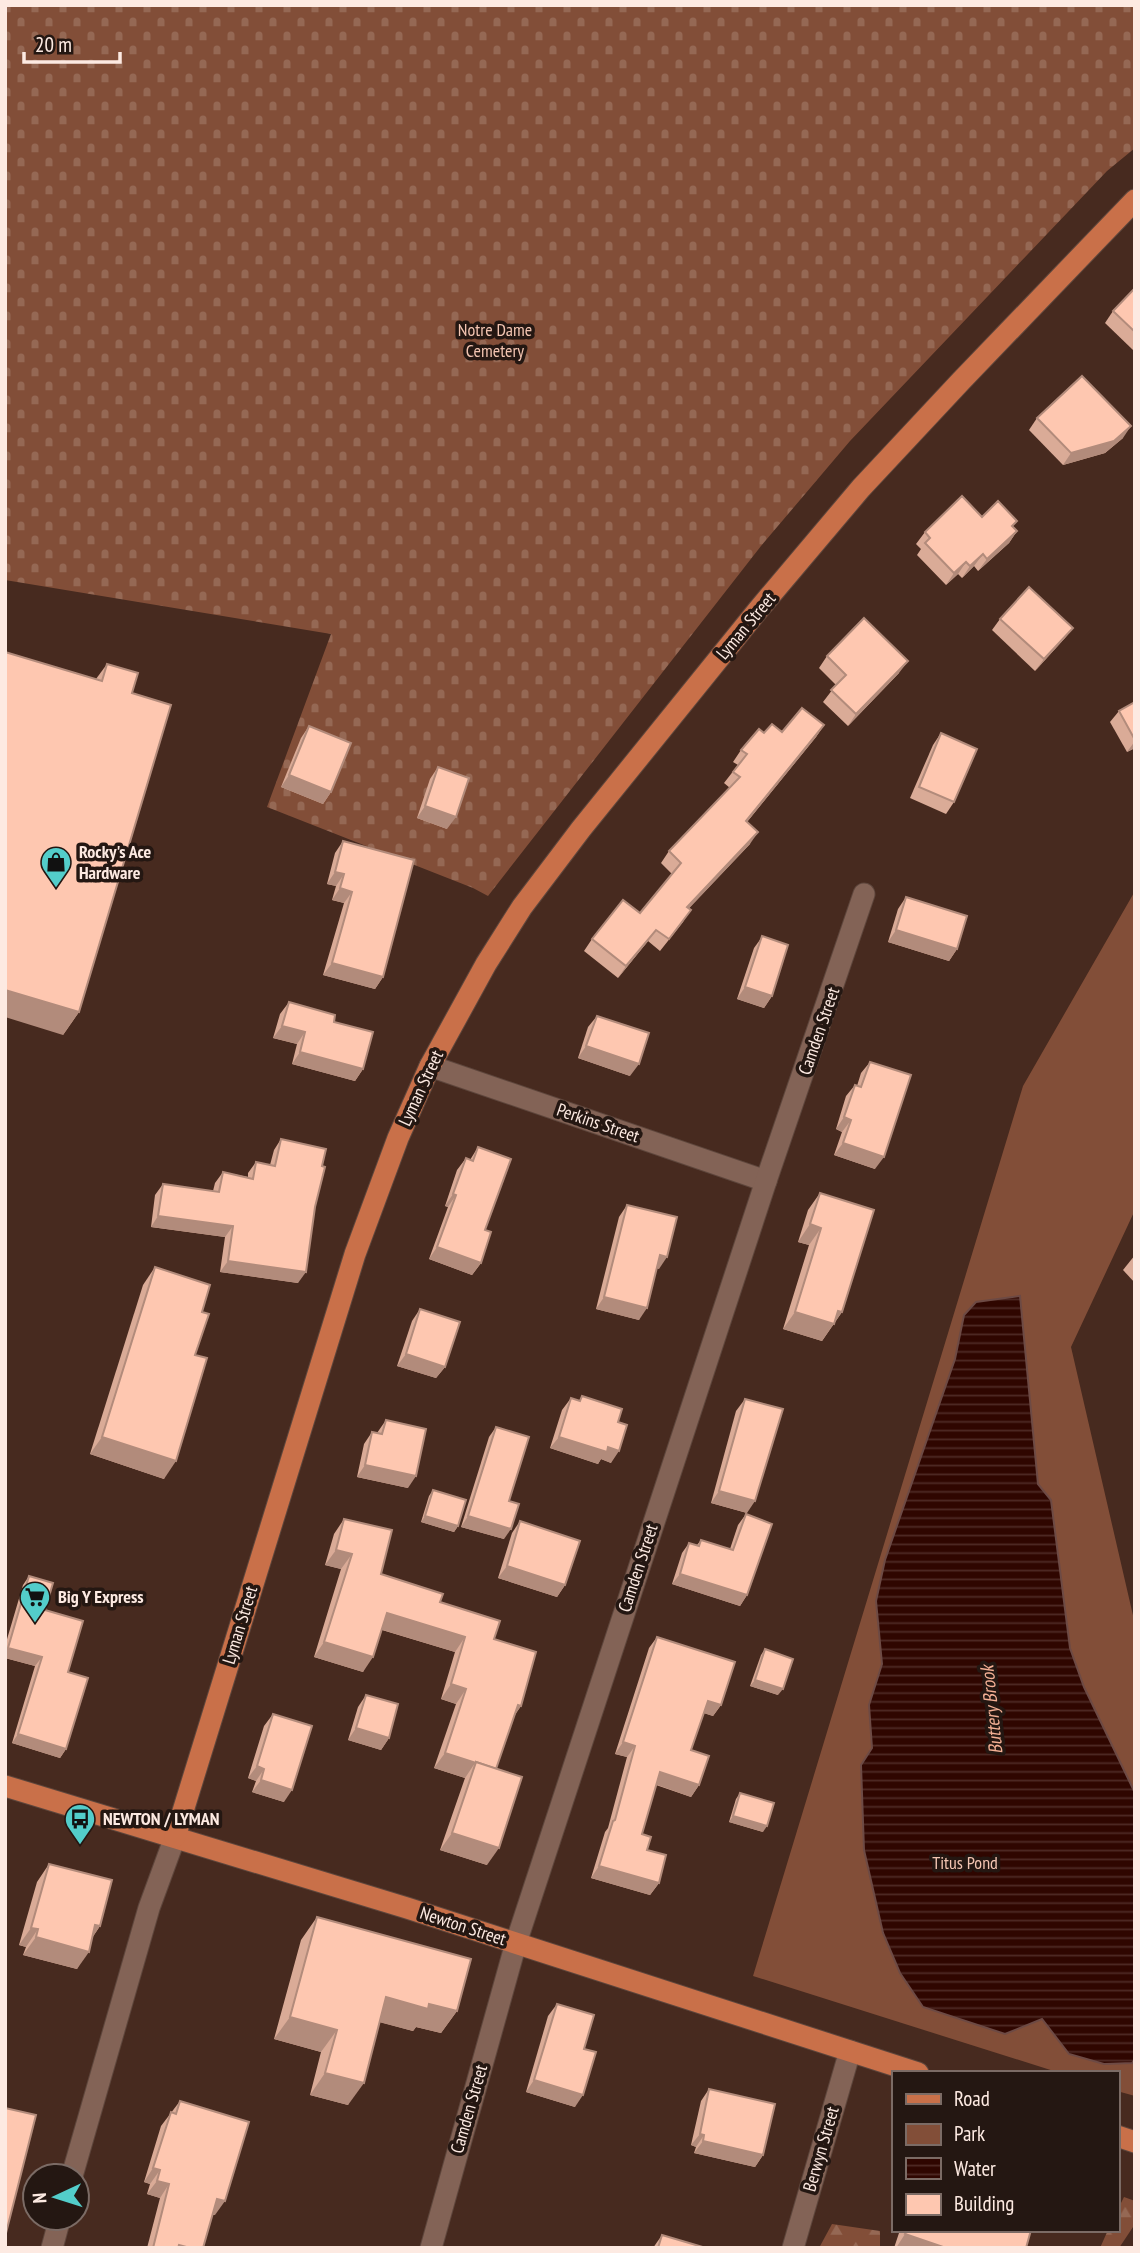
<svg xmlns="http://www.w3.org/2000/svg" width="1140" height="2253" font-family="'PT Sans Narrow',sans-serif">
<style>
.forest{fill:url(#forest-firs)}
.cemetery{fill:url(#cemetery-stones)}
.park{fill:#824e38}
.water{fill:url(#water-rules);stroke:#6d4a44;stroke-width:2}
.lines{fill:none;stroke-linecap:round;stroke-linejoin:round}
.minor-casing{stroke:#5e463c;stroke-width:23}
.major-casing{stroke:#5e463c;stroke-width:23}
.minor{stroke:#836356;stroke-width:21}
.major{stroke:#c97049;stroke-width:21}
.wall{fill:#daab97}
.shaded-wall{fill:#b28b7b}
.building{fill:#fec7b0;stroke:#b28b7b;stroke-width:2}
.labels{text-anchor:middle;stroke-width:7;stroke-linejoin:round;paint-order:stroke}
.park-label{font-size:18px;fill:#f3c5b2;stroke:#241712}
.street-label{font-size:18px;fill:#fdeae2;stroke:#241712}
.poi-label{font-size:18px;font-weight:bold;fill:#fdeae2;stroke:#241712;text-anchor:start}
.water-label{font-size:19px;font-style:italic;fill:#f4b095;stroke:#241712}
</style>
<defs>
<pattern id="forest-firs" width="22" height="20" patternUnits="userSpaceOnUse" patternTransform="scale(1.75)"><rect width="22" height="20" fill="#824e38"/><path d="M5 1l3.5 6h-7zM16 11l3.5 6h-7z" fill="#956854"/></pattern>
<pattern id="cemetery-stones" width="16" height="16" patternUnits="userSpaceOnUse" patternTransform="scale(1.75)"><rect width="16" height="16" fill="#824e38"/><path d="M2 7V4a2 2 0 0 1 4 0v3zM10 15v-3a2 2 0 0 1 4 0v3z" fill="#956854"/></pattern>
<pattern id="water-rules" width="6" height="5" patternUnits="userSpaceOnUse" patternTransform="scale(1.75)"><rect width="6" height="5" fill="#2f0600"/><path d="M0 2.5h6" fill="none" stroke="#4e2a25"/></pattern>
</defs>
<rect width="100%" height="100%" fill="#472a1f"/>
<g class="forest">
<polygon points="1124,2197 1135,2201 1135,2224 1119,2248 1100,2248 1108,2230 1117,2230 1117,2211"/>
<polygon points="832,2224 880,2231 880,2248 819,2248"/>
</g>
<polygon class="cemetery" points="5,5 1135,5 1135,148 1107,171 850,441 761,546 488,896 473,888 267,807 331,634 5,580"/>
<polygon class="park" points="1135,891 1135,1210 1071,1347 1135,1624 1135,2096 1117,2091 1117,2073 1060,2073 753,1976 1023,1086"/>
<polygon class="water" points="1020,1296 1038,1484 1051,1500 1070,1648 1084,1687 1135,1793 1135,2059 1132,2063 1104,2064 1069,2054 1042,2019 1005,2034 923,2007 900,1973 883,1933 864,1850 861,1765 872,1748 869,1705 882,1664 876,1601 885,1560 955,1359 964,1315 976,1302"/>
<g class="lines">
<g class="minor-casing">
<g id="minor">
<polyline points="430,1066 766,1181"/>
<polyline points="72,2176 149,1908 175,1837"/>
<polyline points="52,2248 60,2218"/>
<polyline points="431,2248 516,1943 766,1181 864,894"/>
<polyline points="793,2248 850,2051"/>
</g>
</g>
<g class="major-casing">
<g id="major">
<polyline points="5,1786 407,1908 918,2073"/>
<polyline points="175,1837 355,1254 398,1138 430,1066 486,964 522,907 581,829 758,610 861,488 961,381 1135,200"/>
<polyline points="1117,2136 1135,2142"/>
</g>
</g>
<use href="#minor" class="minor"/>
<use href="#major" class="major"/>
</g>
<g class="wall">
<polygon points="1135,288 1135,348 1133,350 1105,323 1113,311"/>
<polygon points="1037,418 1123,438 1105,453 1063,465 1029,430"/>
<polygon points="982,517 1013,527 1017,531 1009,543 978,571 974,566 962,578 958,574 946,585 917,555 921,549 916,544 925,532"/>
<polygon points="1000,619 1073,628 1064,639 1035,671 992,630"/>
<polygon points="827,656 899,673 848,726 823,702 836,685 819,668"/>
<polygon points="107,664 132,693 79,1012 63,1035 96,679"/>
<polygon points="1135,702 1135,748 1127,752 1110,722 1119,711"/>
<polygon points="824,725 816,737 747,822 750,844 689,908 683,922 660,951 648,941 618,978 584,951 592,939 640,913 672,874 661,863 669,851 730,788 724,783 738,765 733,762 741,750 764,733"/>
<polygon points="309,726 331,792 323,804 281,787 301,738"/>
<polygon points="941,733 954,802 946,814 910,798 933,745"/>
<polygon points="438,767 447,829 417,818 430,779"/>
<polygon points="343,841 383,977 375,989 323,975 344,903 332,900 336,886 327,884 335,853"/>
<polygon points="906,897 957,949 949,961 888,942 898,909"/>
<polygon points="762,937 772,996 764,1008 737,999 754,948"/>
<polygon points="289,1002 334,1022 363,1069 355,1081 292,1064 297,1044 273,1038 280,1014"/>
<polygon points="597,1016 630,1076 578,1058 588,1027"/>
<polygon points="870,1062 875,1169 834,1155 842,1132 836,1129 846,1096 855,1085 857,1086 861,1073"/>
<polygon points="281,1139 322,1166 298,1283 220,1272 225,1237 151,1227 155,1195 163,1184 213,1191 215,1183 223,1172 248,1177 248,1173 256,1162 270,1165 274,1150"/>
<polygon points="478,1147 485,1230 481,1263 472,1275 429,1259 448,1207 445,1206 457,1170 466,1158 470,1160"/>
<polygon points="820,1193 842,1312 822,1341 783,1329 809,1245 798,1242 808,1210"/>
<polygon points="627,1205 659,1269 657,1268 639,1320 596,1309 619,1217"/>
<polygon points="1135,1255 1135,1283 1123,1270"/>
<polygon points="155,1267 202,1312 195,1355 164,1479 90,1454 143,1285"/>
<polygon points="420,1309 445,1367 436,1378 397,1366 412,1321"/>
<polygon points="582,1396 618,1422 611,1463 601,1459 598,1464 550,1448 562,1410 571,1398 579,1401"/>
<polygon points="745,1399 747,1513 711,1503 736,1411"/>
<polygon points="386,1420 408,1488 357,1477 364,1444 372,1432 377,1433"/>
<polygon points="496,1427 509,1501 504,1539 461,1527 489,1437"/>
<polygon points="433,1490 458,1526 454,1532 421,1522 429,1496"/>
<polygon points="746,1514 747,1595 740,1606 672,1584 682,1553 689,1543 697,1545 701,1540 730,1549 738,1525"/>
<polygon points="344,1519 381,1574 440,1602 494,1639 521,1706 513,1717 496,1769 487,1865 440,1850 465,1778 434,1768 456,1704 441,1699 455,1652 382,1630 363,1672 314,1657 341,1569 325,1565 334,1534"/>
<polygon points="520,1521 565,1585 557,1597 498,1578 512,1533"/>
<polygon points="29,1576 45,1610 68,1672 66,1749 60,1758 12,1743 35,1666 5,1658 5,1646 23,1585"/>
<polygon points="657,1637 721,1705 713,1716 704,1713 691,1750 699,1785 691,1797 656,1785 642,1834 659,1883 650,1895 591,1878 605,1832 608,1828 627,1757 615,1754 649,1648"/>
<polygon points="765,1649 778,1695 750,1686 761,1655"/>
<polygon points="366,1695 389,1738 381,1750 348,1740 358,1707"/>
<polygon points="273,1714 284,1802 252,1792 256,1781 248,1778 264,1726"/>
<polygon points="740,1793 763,1832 729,1822 736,1799"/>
<polygon points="49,1864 100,1926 92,1938 77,1969 23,1955 26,1947 19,1945 37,1882"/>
<polygon points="317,1917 457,2011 441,2033 416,2027 413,2031 380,2022 348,2105 310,2095 321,2052 274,2039 301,1940"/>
<polygon points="557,2004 584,2049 575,2107 526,2092 548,2016"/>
<polygon points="709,2089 763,2155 755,2167 694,2153 696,2147 691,2145 701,2101"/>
<polygon points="180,2101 215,2215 212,2215 203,2248 147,2248 160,2198 147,2194 150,2184 144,2182 161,2126"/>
<polygon points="900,2230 1031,2230 1026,2248 894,2248"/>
<polygon points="662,2235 706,2248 653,2248"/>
</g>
<g class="shaded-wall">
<polygon points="1131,426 1123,438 1105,453 1063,465 1071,453"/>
<polygon points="1017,531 1009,543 978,571 987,559"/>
<polygon points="983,554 974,566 962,578 970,566"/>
<polygon points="966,562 958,574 946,585 954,573"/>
<polygon points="1073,628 1064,639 1035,671 1044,659"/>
<polygon points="908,661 899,673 848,726 856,714"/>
<polygon points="824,725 816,737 738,833 746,821"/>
<polygon points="1135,741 1135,748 1127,752"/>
<polygon points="289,775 331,792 323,804 281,787"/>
<polygon points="425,806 456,817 447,829 417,818"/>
<polygon points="758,832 750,844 679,919 687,907"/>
<polygon points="335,872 344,874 336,886 327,884"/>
<polygon points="340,888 352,892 344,903 332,900"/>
<polygon points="656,930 648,941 618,978 626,966"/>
<polygon points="896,930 957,949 949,961 888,942"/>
<polygon points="332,963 383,977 375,989 323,975"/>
<polygon points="745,987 772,996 764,1008 737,999"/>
<polygon points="5,990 79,1012 63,1035 5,1017"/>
<polygon points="282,1026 305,1032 297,1044 273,1038"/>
<polygon points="586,1046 639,1064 630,1076 578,1058"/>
<polygon points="300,1052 363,1069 355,1081 292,1064"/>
<polygon points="844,1117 851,1120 842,1132 836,1129"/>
<polygon points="843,1143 884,1157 875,1169 834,1155"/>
<polygon points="453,1194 456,1195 448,1207 445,1206"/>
<polygon points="158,1216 233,1226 225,1237 151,1227"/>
<polygon points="810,1224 821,1228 809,1245 798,1242"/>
<polygon points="437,1247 481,1263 472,1275 429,1259"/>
<polygon points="660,1255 667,1257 659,1269 652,1267"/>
<polygon points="228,1261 306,1272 298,1283 220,1272"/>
<polygon points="604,1297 647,1308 639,1320 596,1309"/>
<polygon points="838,1311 842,1312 822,1341 783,1329 795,1312"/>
<polygon points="406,1354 445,1367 436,1378 397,1366"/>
<polygon points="102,1437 176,1461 164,1479 90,1454"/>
<polygon points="559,1437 608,1447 619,1451 611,1463 601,1459 598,1464 550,1448"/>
<polygon points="365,1465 416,1476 408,1488 357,1477"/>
<polygon points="719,1491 755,1501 747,1513 711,1503"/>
<polygon points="425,1516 458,1526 454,1532 421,1522"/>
<polygon points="468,1516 511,1529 504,1539 461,1527"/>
<polygon points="336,1550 352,1554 341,1569 325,1565"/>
<polygon points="507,1566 565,1585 557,1597 498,1578"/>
<polygon points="680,1574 747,1595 740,1606 672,1584"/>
<polygon points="387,1613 465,1637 455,1652 376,1628"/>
<polygon points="324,1642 373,1657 363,1672 314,1657"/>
<polygon points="8,1648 42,1657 35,1666 5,1658 5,1652"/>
<polygon points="755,1680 783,1689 778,1695 750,1686"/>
<polygon points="451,1684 466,1689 456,1704 441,1699"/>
<polygon points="708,1701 721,1705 713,1716 700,1712"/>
<polygon points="518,1705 521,1706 511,1721"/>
<polygon points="356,1728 389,1738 381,1750 348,1740"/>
<polygon points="18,1734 66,1749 60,1758 12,1743"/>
<polygon points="623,1742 635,1746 627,1757 615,1754"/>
<polygon points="445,1753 475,1763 465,1778 434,1768"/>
<polygon points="257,1766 264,1769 256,1781 248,1778"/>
<polygon points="660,1772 699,1785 691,1797 652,1783"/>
<polygon points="261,1780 292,1790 284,1802 252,1792"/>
<polygon points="733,1816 767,1826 763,1832 729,1822"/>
<polygon points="452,1833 499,1848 487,1865 440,1850"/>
<polygon points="599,1866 659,1883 650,1895 591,1878"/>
<polygon points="95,1925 100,1926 88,1944"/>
<polygon points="31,1928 38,1929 26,1947 19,1945"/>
<polygon points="36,1937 89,1952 77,1969 23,1955"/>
<polygon points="386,1997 429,2004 457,2011 441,2033 416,2027 413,2031 371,2020"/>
<polygon points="290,2017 337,2030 321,2052 274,2039"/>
<polygon points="325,2073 364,2083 348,2105 310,2095"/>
<polygon points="534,2080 583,2095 575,2107 526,2092"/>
<polygon points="700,2134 704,2135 696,2147 691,2145"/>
<polygon points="703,2141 763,2155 755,2167 694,2153"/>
<polygon points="153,2168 160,2170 150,2184 144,2182"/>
<polygon points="157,2181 169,2184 160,2198 147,2194"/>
<polygon points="217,2199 225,2201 215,2215 207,2213"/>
<polygon points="905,2234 946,2248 896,2248"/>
</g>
<g class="building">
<polygon points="1135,288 1135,332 1113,311"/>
<polygon points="1082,376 1131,426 1114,441 1071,453 1037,418"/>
<polygon points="962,496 982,517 998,501 1017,521 1012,526 1017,531 987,559 983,554 970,566 966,562 954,573 925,543 930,538 925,532"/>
<polygon points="1029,587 1073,628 1044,659 1000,619"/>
<polygon points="864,618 908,661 856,714 831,690 846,675 827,656"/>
<polygon points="5,652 102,681 107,664 138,673 132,693 171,705 79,1012 5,990"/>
<polygon points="1135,702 1135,740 1119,711"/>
<polygon points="802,708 824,725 746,821 758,832 687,907 691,910 669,939 656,930 626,966 592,939 623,900 640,913 681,863 669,851 740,777 733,772 747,754 741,750 759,729 764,733 772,724 782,732"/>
<polygon points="309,726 351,743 331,792 289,775"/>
<polygon points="941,733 977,749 954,802 919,787"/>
<polygon points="438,767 469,778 456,817 425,806"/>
<polygon points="343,841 414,860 383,977 332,963 352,892 340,888 344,874 335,872"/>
<polygon points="906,897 967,916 957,949 896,930"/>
<polygon points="762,936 788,945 772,996 745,987"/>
<polygon points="289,1002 335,1015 334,1022 373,1032 363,1069 300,1052 305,1032 282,1026"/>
<polygon points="597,1016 649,1033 639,1064 586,1046"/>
<polygon points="870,1062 911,1075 884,1157 843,1143 851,1120 844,1117 855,1085 861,1087"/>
<polygon points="281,1139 326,1149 322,1166 325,1167 315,1207 306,1272 228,1261 233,1226 158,1216 163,1184 219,1192 223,1172 253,1179 256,1162 275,1166"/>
<polygon points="478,1147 511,1159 485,1230 491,1232 481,1263 437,1247 456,1195 453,1194 466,1158 473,1161"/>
<polygon points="820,1193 874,1210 842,1312 838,1311 834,1324 795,1312 821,1228 810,1224"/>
<polygon points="627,1205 677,1217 667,1257 660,1255 647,1308 604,1297"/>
<polygon points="155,1267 210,1285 202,1312 209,1314 195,1355 207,1358 176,1461 102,1437"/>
<polygon points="420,1309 460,1322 445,1367 406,1354"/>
<polygon points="582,1396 622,1409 618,1422 627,1425 619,1451 608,1447 607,1452 559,1437 571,1398 580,1401"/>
<polygon points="745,1399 783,1409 755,1501 719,1491"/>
<polygon points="386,1420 426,1429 416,1476 365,1465 372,1432 382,1434"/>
<polygon points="496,1427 529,1437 509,1501 519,1504 511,1529 468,1516"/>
<polygon points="433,1490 466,1500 458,1526 425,1516"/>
<polygon points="746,1514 772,1524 747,1595 680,1574 689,1543 699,1546 701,1540 733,1550"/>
<polygon points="344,1519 392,1530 381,1574 443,1594 440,1602 500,1621 494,1639 536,1652 521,1706 518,1705 496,1769 476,1762 476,1763 445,1753 466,1689 451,1684 465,1637 387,1613 373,1657 324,1642 352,1554 336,1550"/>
<polygon points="520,1521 580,1541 565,1585 507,1566"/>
<polygon points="29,1576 53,1583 45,1610 83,1621 68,1672 88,1678 66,1749 18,1734 42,1657 8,1648"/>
<polygon points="657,1637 735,1662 721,1705 708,1701 691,1750 709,1756 699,1785 660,1772 642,1834 651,1837 647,1850 666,1855 659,1883 599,1866 613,1821 615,1820 635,1746 623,1742"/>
<polygon points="765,1649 793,1659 783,1689 755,1680"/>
<polygon points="366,1695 398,1704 389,1738 356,1728"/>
<polygon points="273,1714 312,1726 292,1790 261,1780 264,1769 257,1766"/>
<polygon points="476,1762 522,1777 499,1848 452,1833"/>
<polygon points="740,1793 774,1803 767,1826 733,1816"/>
<polygon points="49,1864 112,1880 100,1926 95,1925 89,1952 36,1937 38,1929 31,1928"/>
<polygon points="317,1917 471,1959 457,2011 429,2004 428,2009 386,1997 364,2083 325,2073 337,2030 290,2017"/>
<polygon points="557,2004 594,2015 584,2049 596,2052 583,2095 534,2080"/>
<polygon points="709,2089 775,2104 763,2155 703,2141 704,2135 700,2134"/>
<polygon points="180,2101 249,2122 225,2201 217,2199 203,2248 190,2248 179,2245 178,2248 153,2248 169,2184 157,2181 160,2170 153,2168 171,2112 176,2114"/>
<polygon points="5,2108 36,2115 5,2237"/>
<polygon points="907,2230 1031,2230 1026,2248 946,2248 905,2234"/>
<polygon points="662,2235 706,2248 658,2248"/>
</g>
<defs>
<g id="shop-pin" transform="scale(1.575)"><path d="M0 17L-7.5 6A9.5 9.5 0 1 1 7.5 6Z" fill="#53cdca" stroke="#241712"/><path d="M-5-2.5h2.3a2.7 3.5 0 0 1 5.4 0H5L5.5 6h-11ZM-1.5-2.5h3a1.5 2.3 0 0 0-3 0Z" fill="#111"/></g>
<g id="supermarket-pin" transform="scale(1.575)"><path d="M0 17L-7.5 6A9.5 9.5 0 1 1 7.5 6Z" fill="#53cdca" stroke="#241712"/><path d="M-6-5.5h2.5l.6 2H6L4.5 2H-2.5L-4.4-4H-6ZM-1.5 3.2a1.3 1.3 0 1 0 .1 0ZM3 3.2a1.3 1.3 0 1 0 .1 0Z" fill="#111"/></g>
<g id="bus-pin" transform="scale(1.575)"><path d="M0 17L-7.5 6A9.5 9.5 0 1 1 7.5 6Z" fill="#53cdca" stroke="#241712"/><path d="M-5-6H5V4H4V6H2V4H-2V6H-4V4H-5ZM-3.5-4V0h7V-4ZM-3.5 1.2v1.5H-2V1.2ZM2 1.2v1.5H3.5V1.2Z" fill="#111"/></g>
</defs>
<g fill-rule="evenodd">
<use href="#shop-pin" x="56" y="862"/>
<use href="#supermarket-pin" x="35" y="1597"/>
<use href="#bus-pin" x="80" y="1819"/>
</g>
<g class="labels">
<g class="park-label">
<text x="495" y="336">Notre Dame<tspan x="495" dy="21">Cemetery</tspan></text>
<text x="965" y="1869">Titus Pond</text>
</g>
<g class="street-label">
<text transform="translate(746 626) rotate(-50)" y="6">Lyman Street</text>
<text transform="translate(819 1031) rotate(-71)" y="6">Camden Street</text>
<text transform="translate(421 1088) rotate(-65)" y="6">Lyman Street</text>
<text transform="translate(598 1123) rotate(19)" y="6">Perkins Street</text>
<text transform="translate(638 1568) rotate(-72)" y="6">Camden Street</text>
<text transform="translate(240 1625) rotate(-73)" y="6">Lyman Street</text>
<text transform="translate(463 1926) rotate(18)" y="6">Newton Street</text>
<text transform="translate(469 2109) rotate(-74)" y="6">Camden Street</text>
<text transform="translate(821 2149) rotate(-74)" y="6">Berwyn Street</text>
</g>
<g class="poi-label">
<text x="79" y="858">Rocky's Ace<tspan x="79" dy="21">Hardware</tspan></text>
<text x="58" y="1603">Big Y Express</text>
<text x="103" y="1825">NEWTON / LYMAN</text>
</g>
<g class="water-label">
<text transform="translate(991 1710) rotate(-96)" y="7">Buttery Brook</text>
</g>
</g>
<rect width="1140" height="2253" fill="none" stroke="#fdeae2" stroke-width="14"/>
<rect x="892" y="2071" width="228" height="161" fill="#241712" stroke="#7b6b65" stroke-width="2"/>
<rect x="906" y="2094" width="35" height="10" fill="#c97049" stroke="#7b6b65" stroke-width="2"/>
<text x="954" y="2106" font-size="21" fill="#fdeae2">Road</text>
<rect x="906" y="2124" width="35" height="21" fill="#824e38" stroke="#7b6b65" stroke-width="2"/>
<text x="954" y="2141" font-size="21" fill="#fdeae2">Park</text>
<rect x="906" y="2158" width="35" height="21" fill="url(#water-rules)" stroke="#7b6b65" stroke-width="2"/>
<text x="954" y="2176" font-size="21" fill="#fdeae2">Water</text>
<rect x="906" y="2194" width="35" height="21" fill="#fec7b0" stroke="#7b6b65" stroke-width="2"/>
<text x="954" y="2211" font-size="21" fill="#fdeae2">Building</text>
<g transform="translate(56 2197) rotate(266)"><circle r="33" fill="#241712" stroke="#7b6b65" stroke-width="2"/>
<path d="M0-5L12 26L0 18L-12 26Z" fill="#53cdca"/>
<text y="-10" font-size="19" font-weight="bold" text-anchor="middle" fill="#fdeae2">N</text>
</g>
<path d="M24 52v10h96v-10" fill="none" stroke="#fdeae2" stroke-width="3.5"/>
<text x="35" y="52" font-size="21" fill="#fdeae2" stroke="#241712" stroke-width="5" paint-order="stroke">20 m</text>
</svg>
